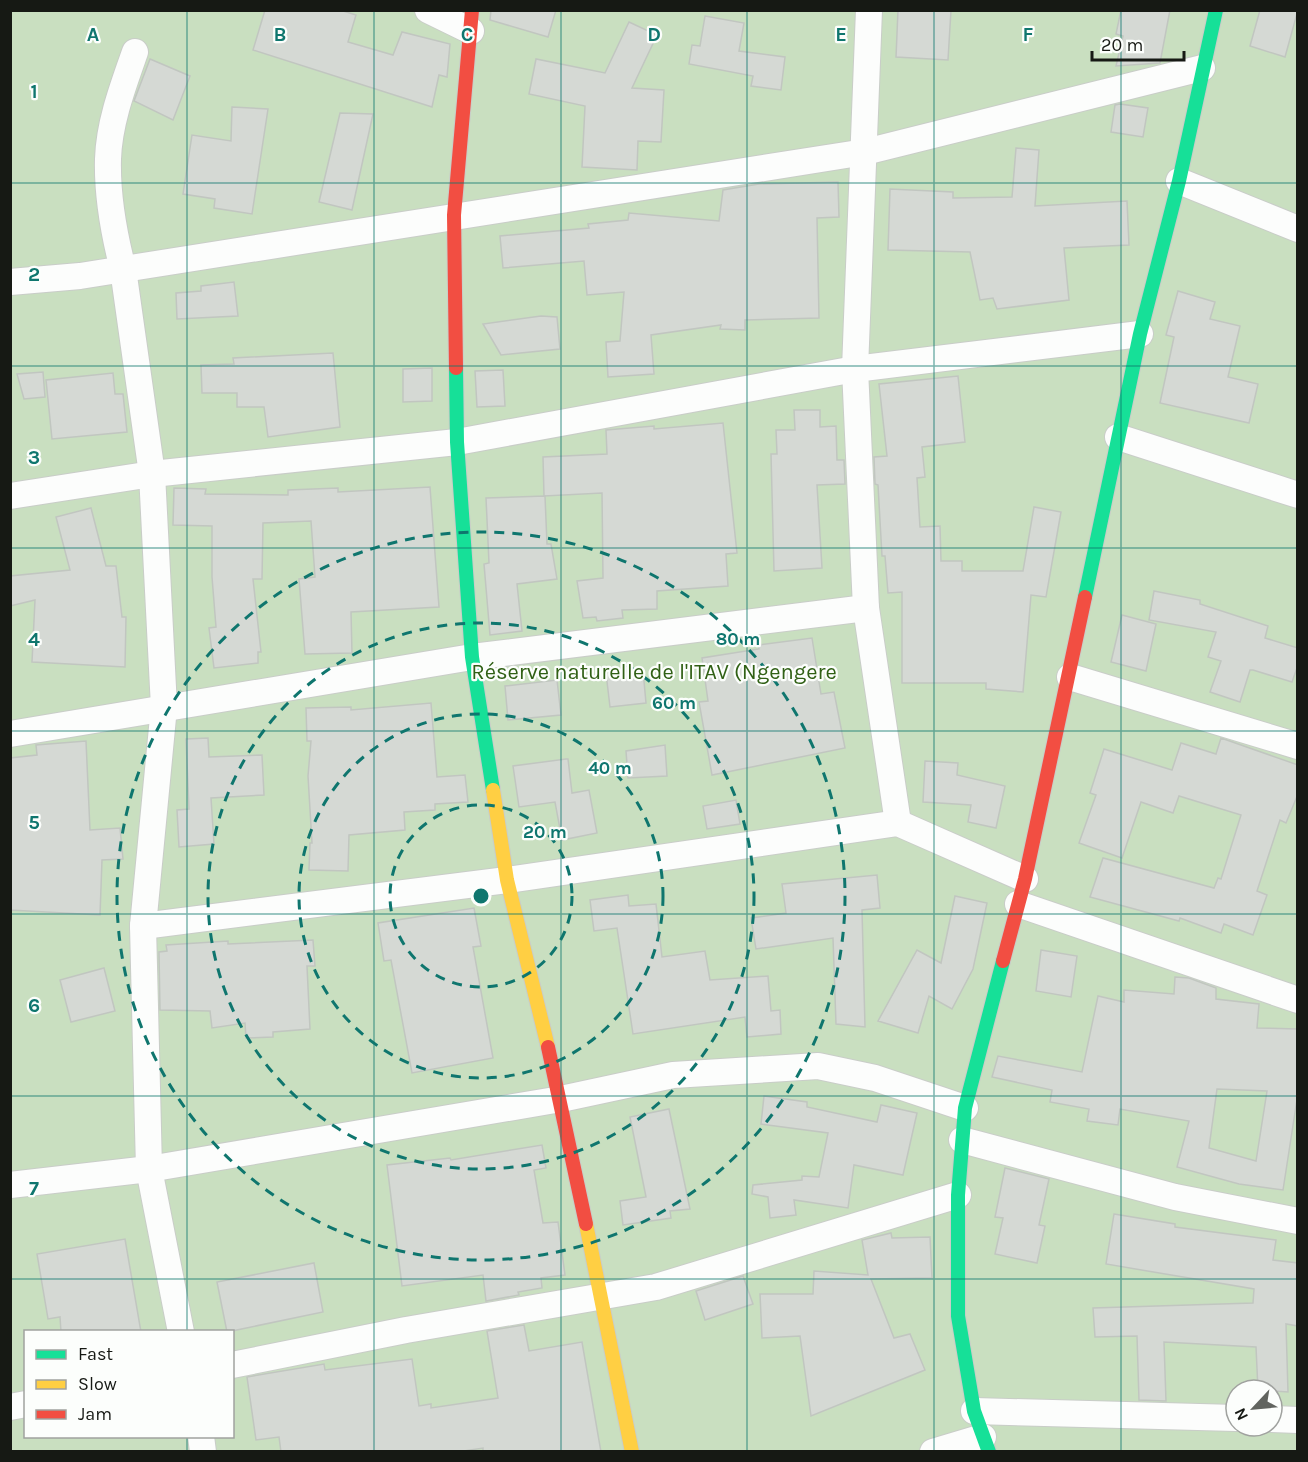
<svg xmlns="http://www.w3.org/2000/svg" width="1308" height="1462" font-family="Karla,sans-serif">
<style>
.green{fill:#c9dfc0;fill-rule:evenodd}
.building{fill:#d5d9d4;stroke:#c1c6c0;stroke-width:1.5;fill-rule:evenodd}
.lines{fill:none;stroke-linecap:round;stroke-linejoin:round}
.street-casing{stroke:#c9cdc8;stroke-width:28}
.fast-casing{stroke:#c9cdc8;stroke-width:16}
.slow-casing{stroke:#c9cdc8;stroke-width:16}
.jam-casing{stroke:#c9cdc8;stroke-width:16}
.street{stroke:#fcfdfc;stroke-width:26}
.fast{stroke:#16e098;stroke-width:14}
.slow{stroke:#ffcf43;stroke-width:14}
.jam{stroke:#f24e42;stroke-width:14}
.grid{fill:none;stroke:#0f766e;stroke-width:1.5;stroke-opacity:0.55}
.ring{fill:none;stroke:#0f766e;stroke-width:3;stroke-dasharray:10 8}
.labels{text-anchor:middle;stroke-width:4.5;stroke-linejoin:round;paint-order:stroke}
.park-label{font-size:22px;fill:#306015;stroke:#fcfefc}
.grid-label{font-size:20px;text-anchor:middle;font-weight:bold;fill:#0f766e;stroke:#fcfefc;stroke-width:4.5;stroke-linejoin:round;paint-order:stroke}
.centre{fill:#0f766e;stroke:#fcfefc;stroke-width:3}
.ring-label{font-size:18px;text-anchor:middle;font-weight:bold;fill:#0f766e;stroke:#fcfefc;stroke-width:4.5;stroke-linejoin:round;paint-order:stroke}
</style>
<rect width="100%" height="100%" fill="#ebf0ea"/>
<path class="green" d="M10,11H1297V1451H11ZM26,1332H232V1436H26ZM1236,1390H1272V1426H1236Z"/>
<g class="building">
<polygon points="265,10 340,10 356,15 348,42 393,55 402,32 450,44 447,77 439,75 432,107 253,50"/>
<polygon points="491,10 556,10 548,37 490,20"/>
<polygon points="898,10 951,10 948,60 896,57"/>
<polygon points="1121,10 1170,10 1160,63 1116,66 1123,36 1116,34"/>
<polygon points="1260,10 1298,10 1285,57 1250,46"/>
<polygon points="705,16 744,23 739,51 785,57 781,90 751,86 753,76 689,64 692,45 700,46"/>
<polygon points="629,22 657,35 632,88 664,90 661,142 638,141 637,170 582,167 585,106 529,94 536,59 605,73"/>
<polygon points="150,59 190,76 173,120 134,101"/>
<polygon points="1120,104 1148,108 1143,137 1111,132 1115,105"/>
<polygon points="232,107 268,109 252,214 214,208 215,199 183,194 192,135 231,141"/>
<polygon points="340,113 373,114 352,210 319,202"/>
<polygon points="1016,148 1039,150 1035,206 1127,201 1129,245 1064,248 1069,300 997,309 993,298 980,300 970,252 888,250 890,189 953,192 953,198 1012,197"/>
<polygon points="838,182 839,217 817,218 819,318 745,320 745,330 720,329 721,325 651,335 654,374 608,377 606,342 620,341 624,292 587,295 584,261 503,268 500,236 589,228 588,224 628,220 629,213 719,221 723,190 759,184"/>
<polygon points="234,282 238,316 177,319 176,293 201,291 201,286"/>
<polygon points="1178,291 1215,302 1210,319 1240,326 1228,377 1258,384 1249,423 1160,403 1174,337 1166,335"/>
<polygon points="541,316 557,317 560,349 501,355 483,324"/>
<polygon points="333,353 340,427 268,437 264,407 237,407 237,393 202,393 201,365 234,364 233,358"/>
<polygon points="432,368 432,401 403,402 403,369"/>
<polygon points="503,370 505,406 477,407 475,371"/>
<polygon points="43,372 45,397 24,399 17,374"/>
<polygon points="113,373 115,394 123,394 127,432 52,439 46,380"/>
<polygon points="958,376 965,442 922,447 925,477 917,478 920,527 940,526 941,561 962,561 962,571 1023,571 1034,507 1061,512 1046,597 1031,595 1023,692 986,689 986,683 902,683 902,592 888,593 885,556 882,556 878,485 875,484 874,457 887,456 879,384"/>
<polygon points="794,410 820,410 820,427 836,426 837,460 844,460 845,484 817,485 822,568 774,571 771,454 777,454 776,430 795,430"/>
<polygon points="723,423 737,553 726,554 728,586 657,591 657,609 622,610 623,618 597,621 596,617 583,618 577,581 603,578 602,493 544,496 543,457 607,454 606,430 654,426 654,429"/>
<polygon points="430,487 439,607 351,612 352,653 305,654 299,579 315,577 311,521 263,523 262,579 253,579 261,652 258,652 258,663 214,668 209,628 216,627 212,577 212,526 173,525 174,488 206,489 205,494 288,495 288,490 338,488 338,492"/>
<polygon points="545,496 547,544 551,544 557,579 517,584 522,631 490,635 484,564 489,563 486,498"/>
<polygon points="91,508 106,566 116,566 122,617 126,617 125,667 32,662 35,600 10,606 10,576 70,570 56,517"/>
<polygon points="1154,591 1200,600 1200,604 1268,626 1265,638 1298,648 1298,665 1292,682 1253,670 1250,670 1240,702 1210,692 1221,661 1208,657 1216,632 1149,620"/>
<polygon points="1122,615 1156,624 1146,671 1111,662"/>
<polygon points="812,638 821,694 834,692 845,748 712,775 699,702 708,701 702,658 759,649 758,645"/>
<polygon points="643,670 646,703 610,707 606,673"/>
<polygon points="557,680 561,715 508,720 505,686"/>
<polygon points="431,703 437,777 465,775 468,802 435,804 435,810 404,812 405,830 349,835 348,871 309,870 310,843 312,843 308,776 311,741 307,741 306,708 351,707 351,710"/>
<polygon points="208,738 209,757 262,755 264,795 211,798 214,844 179,847 177,810 189,809 186,739"/>
<polygon points="1221,738 1298,765 1298,794 1286,823 1280,820 1257,891 1267,895 1253,935 1224,924 1221,933 1180,918 1179,921 1090,897 1103,858 1214,888 1218,878 1221,879 1241,815 1179,796 1173,813 1141,802 1122,858 1079,843 1096,795 1090,793 1104,749 1172,770 1181,743 1216,754"/>
<polygon points="86,741 90,830 120,828 123,859 102,860 100,915 10,910 10,758 37,755 36,745"/>
<polygon points="665,745 667,776 628,778 626,751"/>
<polygon points="566,759 568,759 572,793 589,790 597,833 562,840 555,802 519,807 513,766"/>
<polygon points="925,761 958,763 957,775 1005,786 996,828 968,822 971,805 923,802"/>
<polygon points="736,800 740,824 707,829 703,806"/>
<polygon points="877,875 880,908 862,910 865,1027 836,1024 833,938 756,949 751,918 786,913 782,884"/>
<polygon points="628,895 629,906 656,904 662,957 705,951 710,980 768,976 771,1011 780,1010 781,1034 747,1037 745,1017 633,1034 617,928 594,931 590,900"/>
<polygon points="955,896 987,903 973,969 952,1009 929,996 918,1033 878,1021 917,950 941,963"/>
<polygon points="474,908 481,946 473,947 493,1058 412,1073 391,960 384,961 378,923"/>
<polygon points="313,940 315,966 307,966 310,1029 273,1032 273,1037 246,1038 245,1023 212,1028 210,1011 160,1010 159,952 167,951 166,945 228,941 228,944"/>
<polygon points="1041,950 1077,956 1071,997 1036,991"/>
<polygon points="104,968 115,1011 71,1022 60,980"/>
<path d="M1175,977L1189,978L1216,988V999L1259,1004L1257,1028L1298,1029V1093L1283,1190L1239,1184L1177,1167L1189,1121L1120,1109L1118,1125L1087,1121L1089,1109L1050,1102L1052,1090L992,1077L998,1056L1082,1072L1098,996L1124,1002V990L1174,994ZM1217,1089L1267,1091L1256,1161L1209,1148Z"/>
<polygon points="764,1096 807,1102 807,1107 877,1122 881,1105 917,1113 903,1175 854,1165 848,1208 794,1200 796,1215 770,1218 768,1197 752,1194 753,1185 802,1180 802,1176 819,1177 828,1133 761,1124"/>
<polygon points="669,1109 690,1209 670,1211 671,1218 623,1225 620,1201 646,1197 630,1117"/>
<polygon points="542,1145 546,1168 534,1170 543,1223 558,1222 565,1275 541,1278 542,1288 518,1292 519,1295 486,1301 483,1275 402,1286 387,1165 450,1158 451,1160"/>
<polygon points="1005,1168 1049,1179 1039,1225 1045,1226 1037,1263 995,1254 1003,1218 995,1217"/>
<polygon points="1114,1214 1175,1224 1175,1227 1276,1240 1273,1260 1298,1263 1298,1326 1286,1324 1288,1392 1258,1390 1256,1347 1164,1342 1166,1401 1139,1400 1137,1336 1095,1337 1093,1308 1253,1303 1254,1289 1106,1264"/>
<polygon points="891,1233 892,1238 930,1237 932,1278 871,1279 894,1338 910,1334 925,1370 811,1416 800,1336 762,1338 760,1294 813,1294 814,1271 868,1275 862,1240"/>
<polygon points="125,1239 141,1332 61,1332 60,1317 48,1319 37,1254"/>
<polygon points="314,1263 323,1312 227,1332 217,1282"/>
<polygon points="743,1276 753,1304 705,1320 696,1291"/>
<polygon points="524,1325 529,1351 582,1342 601,1452 483,1452 483,1448 457,1452 281,1452 279,1437 256,1440 247,1377 324,1364 325,1370 412,1359 419,1406 431,1404 431,1408 498,1398 487,1331"/>
</g>
<g class="lines">
<g class="street-casing">
<g id="street">
<polyline points="428,10 471,31"/>
<polyline points="869,10 855,369 866,608 898,823"/>
<path d="M135,52C123,86 109,123 108,159C107,195 114,234 123,269L152,474L164,707L143,926L149,1169L181,1332"/>
<polyline points="1179,181 1298,229"/>
<polyline points="10,282 80,276 865,152 1202,68"/>
<polyline points="1118,437 1298,495"/>
<polyline points="10,496 152,474 457,442 855,369 1140,334"/>
<polyline points="1070,677 1298,746"/>
<polyline points="10,734 472,657 866,608"/>
<polyline points="1018,904 1298,1000"/>
<polyline points="143,926 507,880 898,823 1025,879"/>
<polyline points="962,1140 1175,1197 1298,1221"/>
<polyline points="10,1185 149,1169 561,1099 673,1075 818,1066 875,1078 965,1108"/>
<polyline points="232,1365 406,1330 656,1287 958,1195"/>
<polyline points="10,1407 26,1404"/>
<polyline points="974,1411 1236,1418"/>
<polyline points="1272,1419 1298,1420"/>
<polyline points="201,1436 203,1452"/>
<polyline points="933,1452 983,1437"/>
</g>
</g>
<g class="fast-casing">
<g id="fast">
<polyline points="456,368 457,442 472,657 493,790"/>
<polyline points="1085,597 1140,334 1179,181 1216,10"/>
<polyline points="989,1452 974,1411 958,1316 958,1195 965,1108 1003,961"/>
</g>
</g>
<g class="slow-casing">
<g id="slow">
<polyline points="493,790 507,880 548,1047"/>
<polyline points="586,1224 632,1452"/>
</g>
</g>
<g class="jam-casing">
<g id="jam">
<polyline points="456,368 454,215 472,10"/>
<polyline points="1003,961 1025,879 1085,597"/>
<polyline points="548,1047 586,1224"/>
</g>
</g>
<use href="#street" class="street"/>
<use href="#fast" class="fast"/>
<use href="#slow" class="slow"/>
<use href="#jam" class="jam"/>
</g>
<path class="grid" d="M187,10V1332M374,10V1452M561,10V1452M747,10V1452M934,10V1452M1121,10V1452M10,183H1298M10,366H1298M10,548H1298M10,731H1298M10,914H1298M10,1096H1298M10,1279H1298M187,1436V1452"/>
<g class="ring">
<circle cx="481" cy="896" r="91"/>
<circle cx="481" cy="896" r="182"/>
<circle cx="481" cy="896" r="273"/>
<circle cx="481" cy="896" r="364"/>
</g>
<g class="labels">
<g class="park-label">
<text x="654" y="679">Réserve naturelle de l'ITAV (Ngengere</text>
</g>
</g>
<g class="grid-label">
<text x="93" y="41">A</text>
<text x="280" y="41">B</text>
<text x="467" y="41">C</text>
<text x="654" y="41">D</text>
<text x="841" y="41">E</text>
<text x="1028" y="41">F</text>
<text x="34" y="98">1</text>
<text x="34" y="281">2</text>
<text x="34" y="464">3</text>
<text x="34" y="646">4</text>
<text x="34" y="829">5</text>
<text x="34" y="1012">6</text>
<text x="34" y="1195">7</text>
</g>
<circle cx="481" cy="896" r="9" class="centre"/>
<g class="ring-label">
<text x="738" y="645">80 m</text>
<text x="674" y="709">60 m</text>
<text x="610" y="774">40 m</text>
<text x="545" y="838">20 m</text>
</g>
<rect width="1308" height="1462" fill="none" stroke="#161914" stroke-width="24"/>
<rect x="24" y="1330" width="210" height="108" fill="#fcfefc" stroke="#a0a29f" stroke-width="1.5"/>
<rect x="36" y="1350" width="30" height="9" fill="#16e098" stroke="#a0a29f" stroke-width="1.5"/>
<text x="78" y="1360" font-size="18" fill="#161914">Fast</text>
<rect x="36" y="1380" width="30" height="9" fill="#ffcf43" stroke="#a0a29f" stroke-width="1.5"/>
<text x="78" y="1390" font-size="18" fill="#161914">Slow</text>
<rect x="36" y="1410" width="30" height="9" fill="#f24e42" stroke="#a0a29f" stroke-width="1.5"/>
<text x="78" y="1420" font-size="18" fill="#161914">Jam</text>
<g transform="translate(1254 1408) rotate(244)"><circle r="28" fill="#fcfefc" stroke="#a0a29f" stroke-width="1.5"/>
<path d="M0-4.5L10 22L0 15L-10 22Z" fill="#61645f"/>
<text y="-9" font-size="16" font-weight="bold" text-anchor="middle" fill="#161914">N</text>
</g>
<path d="M1092 51v9h92v-9" fill="none" stroke="#161914" stroke-width="3"/>
<text x="1101" y="51" font-size="18" fill="#161914" stroke="#fcfefc" stroke-width="4.5" paint-order="stroke">20 m</text>
</svg>
